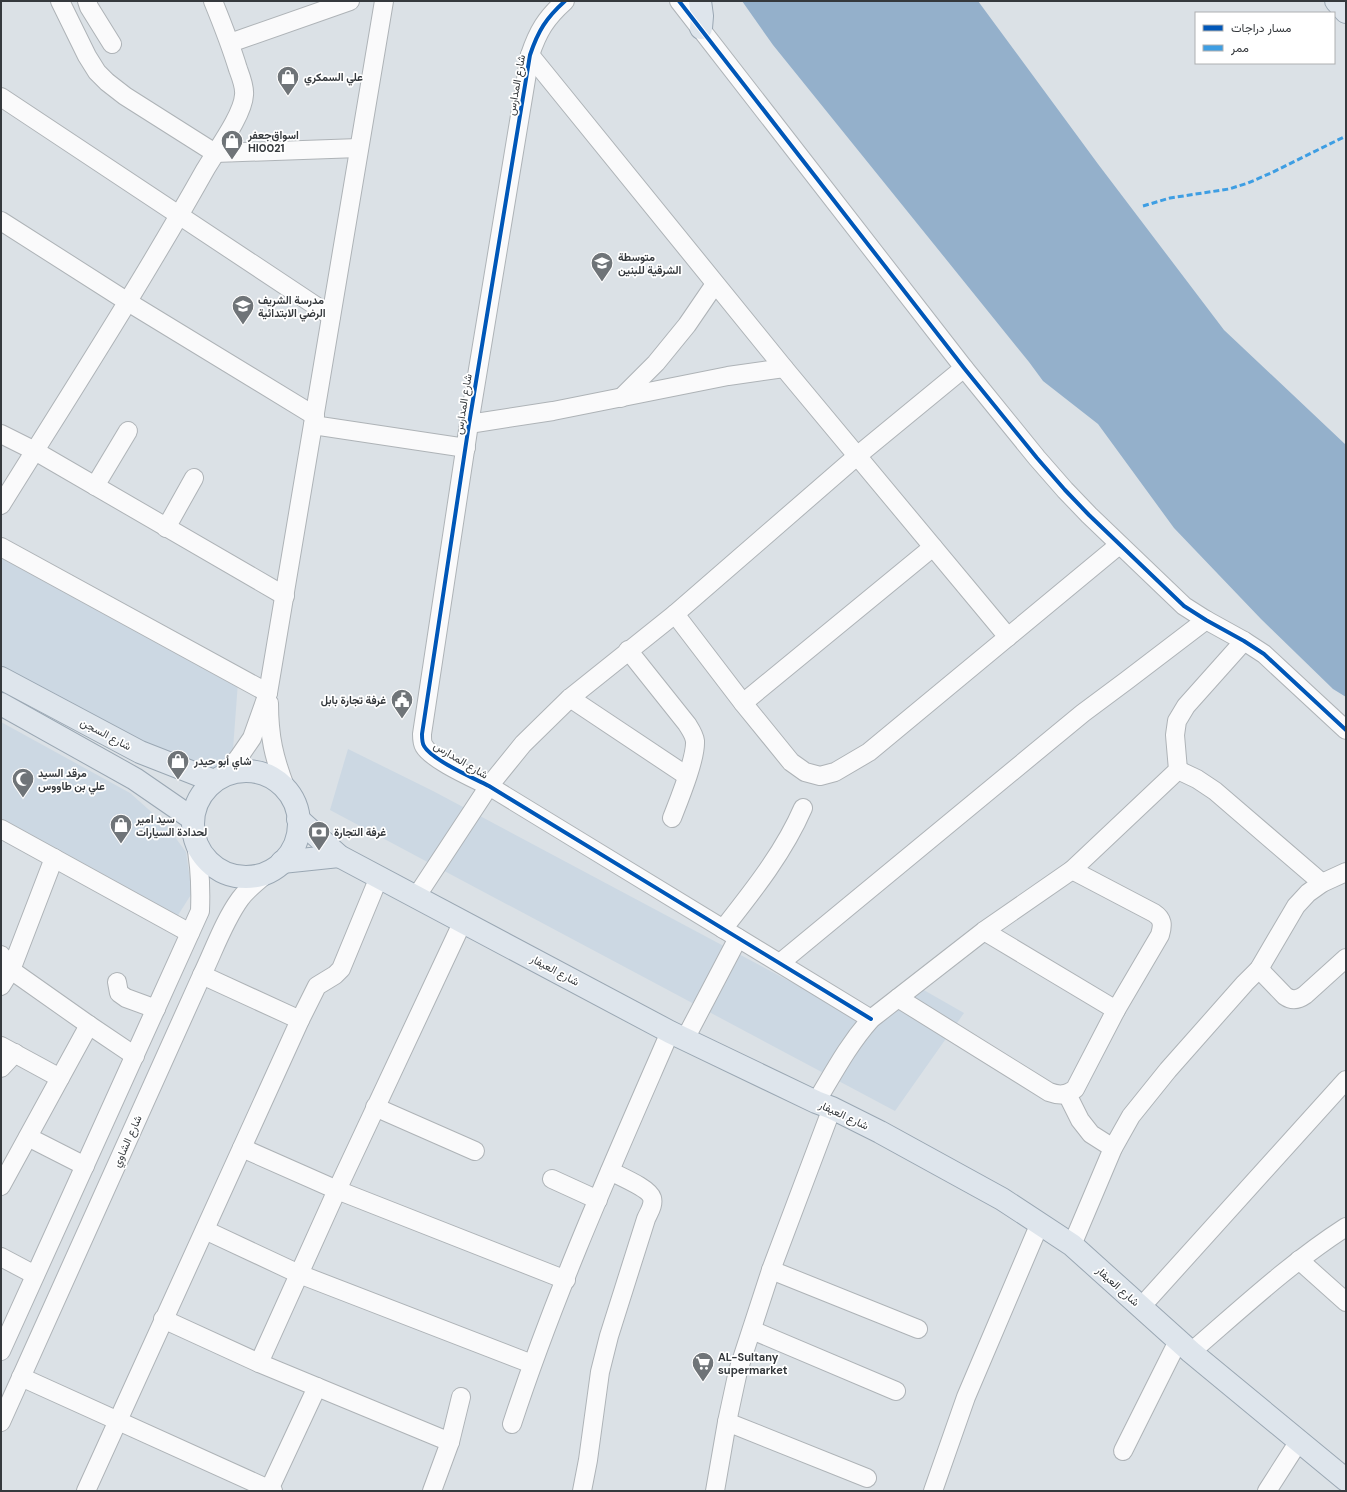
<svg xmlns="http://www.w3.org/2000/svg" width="1347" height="1492" font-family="'DM Sans',Vazirmatn,sans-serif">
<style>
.built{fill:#ccd8e3}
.water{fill:#94b0cb}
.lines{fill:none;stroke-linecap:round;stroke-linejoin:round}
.minor-casing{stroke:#aeb3b7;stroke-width:20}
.major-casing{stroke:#9aa7b3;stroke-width:24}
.minor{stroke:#fafafb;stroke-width:18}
.major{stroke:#dee5ec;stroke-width:22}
.quiet{stroke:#3e9ee3;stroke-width:3;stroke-dasharray:6 3;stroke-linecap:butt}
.cycleway-casing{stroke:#fff;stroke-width:6}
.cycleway{stroke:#0057b8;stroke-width:4}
.labels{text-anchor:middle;stroke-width:3.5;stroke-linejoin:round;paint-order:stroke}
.poi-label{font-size:11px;font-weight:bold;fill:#35393d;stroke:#fff;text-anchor:start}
.street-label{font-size:11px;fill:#35393d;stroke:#fff}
</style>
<rect width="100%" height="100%" fill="#dbe1e6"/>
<g class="built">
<polygon points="1,545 238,682 233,749 215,782 1,672"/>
<polygon points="1,722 130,793 166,825 186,852 192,893 168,931 1,837"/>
<polygon points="348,749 433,791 870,1024 922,989 964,1013 895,1111 330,810"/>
</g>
<polygon class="water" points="742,1 978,1 1098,164 1224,330 1346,445 1346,697 1333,689 1261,619 1174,528 1098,424 1043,381 1029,362 773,45"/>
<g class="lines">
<g class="minor-casing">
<g id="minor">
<polyline points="60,1 87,56 97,72 107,82 125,96 215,153 359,148"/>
<polyline points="87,1 89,7 112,44"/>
<path d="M565,1C546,18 538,31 530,55L469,424L422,734C422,738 422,743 424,746C432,760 473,778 489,786L871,1019"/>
<polyline points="679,1 964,368 1037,458 1065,490 1089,515 1184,606 1206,620 1244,641 1264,654 1346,730"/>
<polyline points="230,43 350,1"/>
<polyline points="530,55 784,368 1008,637"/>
<polyline points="1,97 331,316"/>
<polyline points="1,221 128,302 315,416"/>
<polyline points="621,398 656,363 687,325 715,284"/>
<polyline points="469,424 553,411 728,376 784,368"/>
<polyline points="313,425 466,448"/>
<polyline points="1,434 35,451 285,596"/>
<polyline points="95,486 128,431"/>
<path d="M1,505C70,394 141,284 205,170C216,151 243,115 244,95C245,87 241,77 238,69C231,46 222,23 213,1"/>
<polyline points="166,528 194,478"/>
<polyline points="1,547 268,693"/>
<polyline points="675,614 743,703 791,762 805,772 820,776 835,772 869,752 1119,545"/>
<path d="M628,650L687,724C690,729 694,734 695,741C696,759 679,800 672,818"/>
<polyline points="570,698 687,776"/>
<path d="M269,703C269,737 274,758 286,789"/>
<polyline points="743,703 933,547"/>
<polyline points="1178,770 1197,779 1215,791 1322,883"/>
<polyline points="225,775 239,757 252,738 268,693 384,1"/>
<polyline points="1,829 190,933"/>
<polyline points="416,897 489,786 523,744 570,698 675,614 857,456 964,368"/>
<path d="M723,929C753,891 784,852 803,808"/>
<polyline points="984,931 1116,1010"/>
<polyline points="1,955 11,970 89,1025 135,1056"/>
<polyline points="780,963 1083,713 1126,681 1206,620"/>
<path d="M1259,969L1285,996C1292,1001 1298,1000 1305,995L1346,958"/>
<polyline points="202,975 300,1020"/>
<polyline points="117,982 119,993 126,998 156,1009"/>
<polyline points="1,986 11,970 54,858"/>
<path d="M898,998L1049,1092C1060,1096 1066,1095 1075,1089L1116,1010L1160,935C1163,925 1163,919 1154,913L1072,870"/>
<polyline points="685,1039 738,938"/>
<polyline points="1,1046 60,1078"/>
<polyline points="1,1068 15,1053"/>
<polyline points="1067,1094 1080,1120 1091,1134 1113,1148"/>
<path d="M816,1102C834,1072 848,1045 871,1019L984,931L1072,870L1178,770L1175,735L1177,721L1186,706L1244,641"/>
<polyline points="375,1107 475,1151"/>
<polyline points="28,1137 85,1166"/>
<polyline points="242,1148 337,1190 566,1280"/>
<polyline points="552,1179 598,1200"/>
<polyline points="1,1186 89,1025"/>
<polyline points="205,1230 299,1274 532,1364"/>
<polyline points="1072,1245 1113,1148 1131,1116 1168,1070 1245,983 1259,969 1296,906 1308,893 1322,883 1346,872"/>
<polyline points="1,1257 35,1275"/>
<polyline points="1299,1260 1346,1302"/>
<polyline points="771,1270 918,1329"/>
<polyline points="1141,1307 1346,1080"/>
<polyline points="163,1319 259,1363 450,1442"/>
<polyline points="752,1330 896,1391"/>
<path d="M1,1351L200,911C201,886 200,864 195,840"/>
<path d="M1191,1352C1241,1309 1290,1263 1346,1227"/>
<polyline points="259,1363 337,1190 463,921"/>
<polyline points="21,1377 273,1491"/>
<path d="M1,1422L202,975C214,950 224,921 240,899C248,888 259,880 270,871"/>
<polyline points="727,1422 867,1478"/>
<path d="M512,1424C556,1290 614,1161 670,1032"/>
<polyline points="1123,1451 1178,1341"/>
<polyline points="269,1490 317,1387"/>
<polyline points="86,1491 300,1020 317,986 335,975 341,969 379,877"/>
<polyline points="432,1491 450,1442 461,1397"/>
<path d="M582,1491L588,1460L600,1372L609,1336L646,1219C649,1212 654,1205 652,1198C649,1188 619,1176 610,1171"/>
<polyline points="715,1491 727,1422 738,1371 771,1270 832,1108"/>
<polyline points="933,1491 966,1397 1040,1223"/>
<polyline points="1267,1491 1299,1441"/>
</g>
</g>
<g class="major-casing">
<g id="major">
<polyline points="700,1 702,16 701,28"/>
<polyline points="1336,1 1346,12"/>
<polyline points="1,678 140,752 214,781"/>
<polyline points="1,704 135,779 193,819"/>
<circle cx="246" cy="824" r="53"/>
<polyline points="298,819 339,856 670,1032 816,1102 832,1108 880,1132 1002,1199 1072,1245 1191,1352 1346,1480"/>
<polyline points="282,862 339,856"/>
</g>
</g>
<use href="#minor" class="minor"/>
<use href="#major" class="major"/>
<polyline class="quiet" points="1143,206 1170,198 1229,189 1248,183 1271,173 1346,136"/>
<g class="cycleway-casing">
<g id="cycleway">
<path d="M565,1C546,18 538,31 530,55L469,424L422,734C422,738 422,743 424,746C432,760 473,778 489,786L871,1019"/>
<polyline points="679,1 964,368 1037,458 1065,490 1089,515 1184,606 1206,620 1244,641 1264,654 1346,730"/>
</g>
</g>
<use href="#cycleway" class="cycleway"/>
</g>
<defs>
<g id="shop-pin" transform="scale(1.15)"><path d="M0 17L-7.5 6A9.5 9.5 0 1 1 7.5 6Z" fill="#6f7478" stroke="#fff"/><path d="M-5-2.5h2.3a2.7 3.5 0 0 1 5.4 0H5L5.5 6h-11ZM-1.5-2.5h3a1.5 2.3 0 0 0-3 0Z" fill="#fff"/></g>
<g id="school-pin" transform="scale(1.15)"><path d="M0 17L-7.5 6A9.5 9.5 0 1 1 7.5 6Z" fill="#6f7478" stroke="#fff"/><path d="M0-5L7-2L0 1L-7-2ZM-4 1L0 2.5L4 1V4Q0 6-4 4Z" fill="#fff"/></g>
<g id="civic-pin" transform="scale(1.15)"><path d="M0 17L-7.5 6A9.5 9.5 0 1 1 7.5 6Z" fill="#6f7478" stroke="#fff"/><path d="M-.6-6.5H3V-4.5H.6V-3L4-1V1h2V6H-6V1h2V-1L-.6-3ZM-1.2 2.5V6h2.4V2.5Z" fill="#fff"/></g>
<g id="mosque-pin" transform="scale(1.15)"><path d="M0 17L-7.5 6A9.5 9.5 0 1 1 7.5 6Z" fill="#6f7478" stroke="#fff"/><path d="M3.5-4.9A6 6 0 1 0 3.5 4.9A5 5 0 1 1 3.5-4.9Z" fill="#fff"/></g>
<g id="bank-pin" transform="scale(1.15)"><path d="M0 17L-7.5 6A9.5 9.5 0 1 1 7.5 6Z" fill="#6f7478" stroke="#fff"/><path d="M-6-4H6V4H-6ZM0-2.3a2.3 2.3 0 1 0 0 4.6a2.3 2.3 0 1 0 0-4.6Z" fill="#fff"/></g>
<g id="supermarket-pin" transform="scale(1.15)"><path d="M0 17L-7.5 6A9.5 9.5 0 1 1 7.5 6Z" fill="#6f7478" stroke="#fff"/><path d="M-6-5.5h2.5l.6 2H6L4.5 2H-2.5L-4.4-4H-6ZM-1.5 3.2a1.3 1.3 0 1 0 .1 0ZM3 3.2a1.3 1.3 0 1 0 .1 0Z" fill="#fff"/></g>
</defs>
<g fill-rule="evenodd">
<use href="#shop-pin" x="288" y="77"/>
<use href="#shop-pin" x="232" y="141"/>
<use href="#school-pin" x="602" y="263"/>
<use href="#school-pin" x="243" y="306"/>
<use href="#civic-pin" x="402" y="700"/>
<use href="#shop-pin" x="178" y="761"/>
<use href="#mosque-pin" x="23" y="779"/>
<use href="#shop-pin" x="121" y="825"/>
<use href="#bank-pin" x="319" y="832"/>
<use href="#supermarket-pin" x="703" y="1363"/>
</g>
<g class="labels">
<g class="poi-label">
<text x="304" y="81">علي السمكري</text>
<text x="248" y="139">اسواق‌جعفر<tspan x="248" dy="13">Hl0021</tspan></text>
<text x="618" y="261">متوسطة<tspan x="618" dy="13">الشرقية للبنين</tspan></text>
<text x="258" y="304">مدرسة الشريف<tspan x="258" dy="13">الرضي الابتدائية</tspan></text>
<text x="386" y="704" text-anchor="end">غرفة تجارة بابل</text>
<text x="194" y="765">شاي أبو حيدر</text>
<text x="38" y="777">مرقد السيد<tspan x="38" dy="13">علي بن طاووس</tspan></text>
<text x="136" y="823">سيد امير<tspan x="136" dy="13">لحدادة السيارات</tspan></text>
<text x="334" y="836">غرفة التجارة</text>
<text x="718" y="1361">AL-Sultany<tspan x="718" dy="13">supermarket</tspan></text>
</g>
<g class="street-label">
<text transform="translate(516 85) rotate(-80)" y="4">شارع المدارس</text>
<text transform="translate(463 404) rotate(-81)" y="4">شارع المدارس</text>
<text transform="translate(106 734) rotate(28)" y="4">شارع السجن</text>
<text transform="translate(461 760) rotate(31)" y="4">شارع المدارس</text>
<text transform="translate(555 970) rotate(28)" y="4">شارع العيفار</text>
<text transform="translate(844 1115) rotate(25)" y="4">شارع العيفار</text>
<text transform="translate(127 1141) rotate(-66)" y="4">شارع الشاوي</text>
<text transform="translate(1118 1286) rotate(42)" y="4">شارع العيفار</text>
</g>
</g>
<rect width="1347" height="1492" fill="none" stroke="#35393d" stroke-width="4"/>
<rect x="1195" y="12" width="140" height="52" fill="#ffffff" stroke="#aeb0b1"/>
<rect x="1203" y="25" width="20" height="6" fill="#0057b8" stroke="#aeb0b1"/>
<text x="1231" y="32" font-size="12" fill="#35393d">مسار دراجات</text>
<rect x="1203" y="45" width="20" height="6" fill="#3e9ee3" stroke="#aeb0b1"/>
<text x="1231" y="52" font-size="12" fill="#35393d">ممر</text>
</svg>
